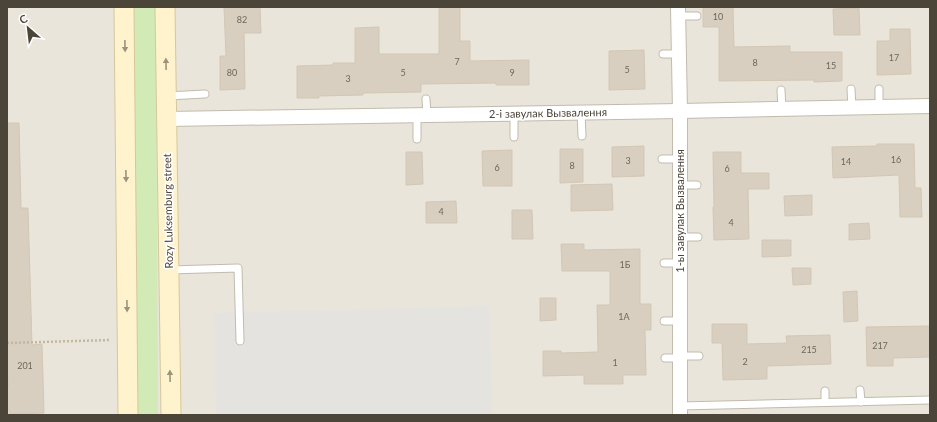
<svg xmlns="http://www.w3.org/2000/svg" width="937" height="422" font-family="Lato,sans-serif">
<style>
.residential{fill:#eae5da}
.grass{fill:#d2eab5}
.parking{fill:#e5e3e0}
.building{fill:#d8cfc1;stroke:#d3c7b4}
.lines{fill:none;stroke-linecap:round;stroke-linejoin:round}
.service-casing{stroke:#c2bbae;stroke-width:9}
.minor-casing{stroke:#c2bbae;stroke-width:16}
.secondary-casing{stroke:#d6c79b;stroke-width:21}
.path{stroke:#c4b79f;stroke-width:2.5;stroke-dasharray:2 2;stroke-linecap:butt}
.service{stroke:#fff;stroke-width:7}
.minor{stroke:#fff;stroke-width:14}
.secondary{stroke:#fff3cd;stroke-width:19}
.oneway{fill:#9c937c}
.labels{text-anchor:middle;stroke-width:3;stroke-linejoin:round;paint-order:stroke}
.number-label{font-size:9px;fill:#6e675b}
.street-label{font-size:11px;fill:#4b4439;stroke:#fff}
</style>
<rect width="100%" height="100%" fill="#f6f3ec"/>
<rect class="residential" x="7" y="7" width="923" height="408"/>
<polygon class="grass" points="134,7 156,7 158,415 137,415"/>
<polygon class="parking" points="490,306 492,415 216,415 214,313"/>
<g class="building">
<polygon points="224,7 260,7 261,33 244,33 245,89 220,90 220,56 226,56"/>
<polygon points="439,7 460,7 460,41 470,41 470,61 529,60 529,85 496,85 496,83 421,84 421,92 363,93 363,95 319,96 319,98 297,98 297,66 333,65 333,63 355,63 355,28 379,27 379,54 439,54"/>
<polygon points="703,7 733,7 734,47 790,46 790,52 842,52 842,81 814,82 814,80 719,81 719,27 703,27"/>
<polygon points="859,8 860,35 834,35 833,9"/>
<polygon points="890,29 910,29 911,74 877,75 877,41 890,41"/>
<polygon points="644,50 645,89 609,90 609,51"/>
<polygon points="7,123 19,123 21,208 28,208 32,345 42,344 44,413 9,414 9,410 7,410 7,388 8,388 7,351"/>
<polygon points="877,144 914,144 915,188 921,188 922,217 900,217 899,175 833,178 832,147 877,146"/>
<polygon points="644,146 644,176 612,177 612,147"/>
<polygon points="560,149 583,149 583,182 560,183"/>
<polygon points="512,150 512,186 483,186 482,151"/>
<polygon points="406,152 422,152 423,184 406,185"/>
<polygon points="713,152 741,152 741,173 769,173 769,189 748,189 749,239 714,240 713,207 714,207"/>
<polygon points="612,184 613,210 571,211 571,185"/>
<polygon points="812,195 812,215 785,216 784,196"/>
<polygon points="456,201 457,223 426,223 426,202"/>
<polygon points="512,210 532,210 533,239 512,239"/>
<polygon points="869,223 870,239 849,240 849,224"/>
<polygon points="762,240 791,240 791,256 762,257"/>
<polygon points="561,244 584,244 584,250 640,249 640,304 651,304 651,330 645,330 646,375 623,375 623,384 584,384 584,375 543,376 543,351 561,351 561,353 598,352 597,305 610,305 610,271 562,271"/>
<polygon points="792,268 811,268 811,284 793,285"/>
<polygon points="857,291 858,321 844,322 843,292"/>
<polygon points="540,298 556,298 556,320 540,321"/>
<polygon points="712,324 747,324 747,344 787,343 786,336 830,335 831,364 767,366 767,379 723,380 722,343 712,343"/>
<polygon points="930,326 930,357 893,358 893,366 867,366 866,327"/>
</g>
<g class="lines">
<g class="service-casing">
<g id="service">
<polyline points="678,16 697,16"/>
<polyline points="663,54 679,54"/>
<polyline points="851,89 852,108"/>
<polyline points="879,89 879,107"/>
<polyline points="781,90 782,109"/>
<polyline points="167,96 205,94"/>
<polyline points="426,99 427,115"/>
<polyline points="581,113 582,136"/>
<polyline points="514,114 514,137"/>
<polyline points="417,116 417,139"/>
<polyline points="662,159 680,159"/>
<polyline points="680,185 697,185"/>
<polyline points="680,237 698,237"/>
<polyline points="664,263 680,263"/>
<polyline points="169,270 238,268 240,341"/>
<polyline points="664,321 679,321"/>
<polyline points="679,356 699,356"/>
<polyline points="665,358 679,358"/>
<polyline points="860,390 861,402"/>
<polyline points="825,391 825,402"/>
<polyline points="679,406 930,400"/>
</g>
</g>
<g class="minor-casing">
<g id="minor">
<polyline points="678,7 680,111 680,415"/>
<polyline points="167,119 680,111 930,106"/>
</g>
</g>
<g class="secondary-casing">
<g id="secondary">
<polyline points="124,7 128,415"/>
<polyline points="165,7 171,415"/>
</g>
</g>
<g class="path">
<polyline points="7,343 110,340"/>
<polyline points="7,382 8,382"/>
</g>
<use href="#service" class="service"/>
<use href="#minor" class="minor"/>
<use href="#secondary" class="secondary"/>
</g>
<defs><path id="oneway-solid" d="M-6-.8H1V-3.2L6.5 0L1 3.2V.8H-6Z"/></defs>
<g class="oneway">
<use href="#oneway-solid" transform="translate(125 46) rotate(89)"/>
<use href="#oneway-solid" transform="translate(166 64) rotate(-91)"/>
<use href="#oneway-solid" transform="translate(126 176) rotate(89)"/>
<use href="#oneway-solid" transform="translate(127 306) rotate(89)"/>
<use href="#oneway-solid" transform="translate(170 376) rotate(-91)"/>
</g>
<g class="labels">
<g class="number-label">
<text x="718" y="20">10</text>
<text x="242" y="23">82</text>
<text x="894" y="61">17</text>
<text x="457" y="65">7</text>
<text x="755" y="66">8</text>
<text x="831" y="69">15</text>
<text x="627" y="73">5</text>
<text x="232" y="76">80</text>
<text x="403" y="76">5</text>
<text x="512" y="76">9</text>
<text x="348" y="82">3</text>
<text x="896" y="163">16</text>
<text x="628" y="164">3</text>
<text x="846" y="165">14</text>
<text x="572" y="169">8</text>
<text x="497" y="171">6</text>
<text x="727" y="172">6</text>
<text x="441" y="215">4</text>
<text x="731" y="226">4</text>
<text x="625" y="268">1Б</text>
<text x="624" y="320">1А</text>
<text x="880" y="349">217</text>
<text x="809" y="353">215</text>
<text x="745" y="365">2</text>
<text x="615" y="366">1</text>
<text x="25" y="369">201</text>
</g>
<g class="street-label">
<text transform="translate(548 113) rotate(-1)" y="4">2-і завулак Вызвалення</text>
<text transform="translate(168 211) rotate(-91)" y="4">Rozy Luksemburg street</text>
<text transform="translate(680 211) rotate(-90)" y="4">1-ы завулак Вызвалення</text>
</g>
</g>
<rect width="937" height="422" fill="none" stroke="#4b4439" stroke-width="16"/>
<g transform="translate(28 28) rotate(332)" stroke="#ffffff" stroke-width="3" paint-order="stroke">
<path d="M0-3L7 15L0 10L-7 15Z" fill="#4b4439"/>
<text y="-6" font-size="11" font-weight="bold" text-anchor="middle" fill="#4b4439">С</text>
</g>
</svg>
